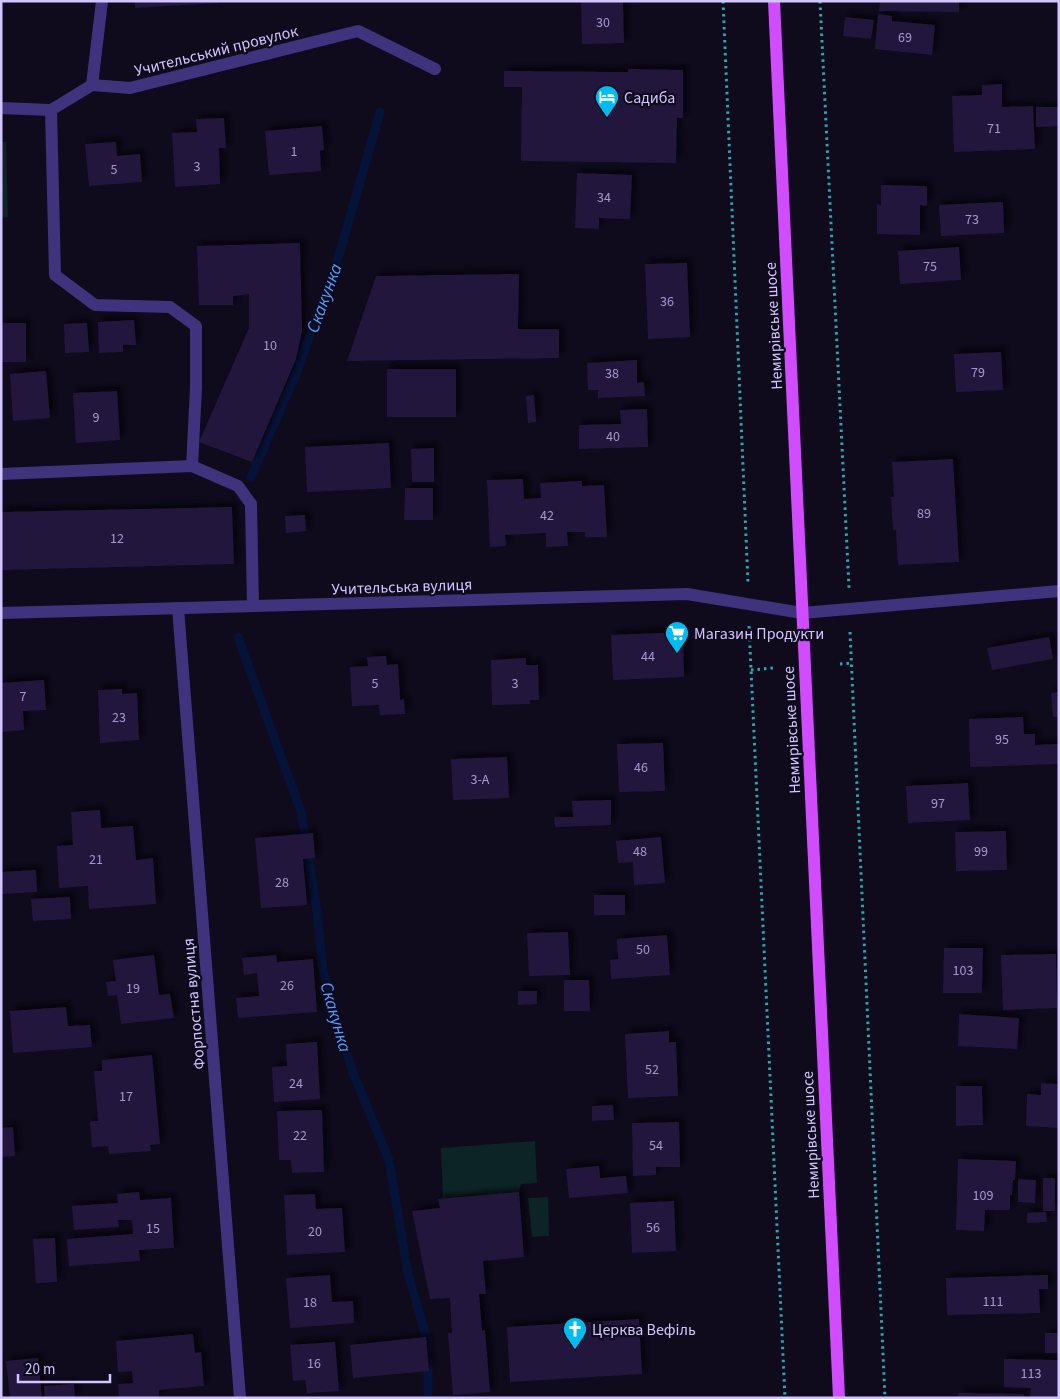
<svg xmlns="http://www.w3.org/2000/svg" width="1060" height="1399" font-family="'Source Sans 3',sans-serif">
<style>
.green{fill:#0d2426}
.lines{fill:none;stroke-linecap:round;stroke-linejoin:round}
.stream{stroke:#061339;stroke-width:9}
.building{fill:#22163e;filter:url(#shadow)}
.path{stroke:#27a9b1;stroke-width:3;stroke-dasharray:2.5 4;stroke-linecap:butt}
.service{stroke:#3f337d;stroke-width:12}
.minor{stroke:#3f337d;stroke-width:12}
.primary{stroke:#d14cff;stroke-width:12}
.labels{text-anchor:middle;stroke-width:4.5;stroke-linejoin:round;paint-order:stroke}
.number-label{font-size:14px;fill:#a799cf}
.street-label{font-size:16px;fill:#d3c5ff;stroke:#0f0a1c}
.poi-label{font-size:16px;fill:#d3c5ff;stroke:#0f0a1c;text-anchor:start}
.water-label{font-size:18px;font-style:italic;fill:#539cff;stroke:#0f0a1c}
</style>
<defs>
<filter id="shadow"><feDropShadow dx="4.5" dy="-4.5" stdDeviation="2.5" flood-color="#0009"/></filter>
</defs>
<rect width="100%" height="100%" fill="#0f0a1c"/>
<g class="green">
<polygon points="1,142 6,142 8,217 1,218"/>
<polygon points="535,1141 537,1183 521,1184 519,1192 443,1198 441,1148"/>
<polygon points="548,1197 549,1236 532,1237 528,1198"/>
</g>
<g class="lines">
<g class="stream">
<polyline points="251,477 296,374 339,255 380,112"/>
<polyline points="238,637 301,812 317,912 323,971 352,1070 389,1160 407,1269 426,1337 427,1348"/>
<polyline points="428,1361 428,1398"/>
</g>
</g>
<g class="building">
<polygon points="135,1 218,1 218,3 135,8"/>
<polygon points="581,1 623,1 624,43 582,44"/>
<polygon points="880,1 959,1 959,12 879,11"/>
<polygon points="878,14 892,16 892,21 935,25 932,55 875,49"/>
<polygon points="845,17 874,20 871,39 843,36"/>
<polygon points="628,69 683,70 683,118 677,118 676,163 521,161 522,87 504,87 504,71 628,72"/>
<polygon points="1002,84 1002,107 1033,106 1035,149 954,152 952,96 982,95 982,85"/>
<polygon points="1036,107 1059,107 1059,126 1036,127"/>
<polygon points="224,118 226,148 219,148 220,184 175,187 172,133 197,132 196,119"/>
<polygon points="322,126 324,150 320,151 321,171 269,175 265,131"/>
<polygon points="116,142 117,156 140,154 142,182 89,186 85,144"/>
<polygon points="577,173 632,175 630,219 599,218 599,229 575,228"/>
<polygon points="881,185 927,186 927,206 920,205 920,235 877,234 877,204 881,205"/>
<polygon points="1003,202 1004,233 941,236 939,205"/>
<polygon points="300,243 302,331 296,359 252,462 199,442 249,328 249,294 233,296 233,305 199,305 197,246"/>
<polygon points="959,247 961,280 900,284 898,251"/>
<polygon points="687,263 690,337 648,339 645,264"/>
<polygon points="519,274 518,329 559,329 559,358 347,361 376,276"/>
<polygon points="134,320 136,345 123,345 123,352 99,353 98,322"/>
<rect x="1" y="323" width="25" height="39"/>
<polygon points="87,323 89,352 65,353 64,324"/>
<polygon points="1001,352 1003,390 956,392 954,354"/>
<polygon points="637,360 637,383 644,382 645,396 598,398 598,390 588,390 587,363"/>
<rect x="387" y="369" width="69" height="48"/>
<polygon points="46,371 50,418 13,421 10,374"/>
<polygon points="117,391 120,440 76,443 73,393"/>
<polygon points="534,395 536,422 528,423 526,396"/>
<polygon points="647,409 648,447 579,449 579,425 621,424 620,410"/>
<polygon points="389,443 391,488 307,492 305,447"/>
<polygon points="434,448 434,482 412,482 411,449"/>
<polygon points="953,459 959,562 898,565 896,530 893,530 891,497 894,497 892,462"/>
<polygon points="523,479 524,499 541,498 540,483 582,481 582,486 604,485 607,537 585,537 585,532 567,532 568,546 546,547 546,533 505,535 506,546 490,547 487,480"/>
<polygon points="405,488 433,488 433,520 404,520"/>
<polygon points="232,507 234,564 1,570 1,512"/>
<polygon points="305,515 306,531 286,533 285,516"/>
<polygon points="683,632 684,677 613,680 611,635"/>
<polygon points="1049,637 1053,659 992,670 987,648"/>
<polygon points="386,656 387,665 398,664 400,700 404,699 405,714 380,715 379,705 352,706 350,667 368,666 367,657"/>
<polygon points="526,658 526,665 538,665 539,700 530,700 530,704 492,705 491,660"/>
<polygon points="44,680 46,710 23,711 24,730 1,732 1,683"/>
<polygon points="122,689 122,694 137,693 139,740 100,743 98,690"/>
<polygon points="1059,692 1059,717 1053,717 1051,693"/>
<polygon points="1023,717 1024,734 1035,734 1035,745 1059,744 1059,764 970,767 969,719"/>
<polygon points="663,743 665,791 619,792 617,744"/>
<polygon points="507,757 509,798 453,800 451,759"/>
<polygon points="968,783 970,820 908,823 906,786"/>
<polygon points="611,800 611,825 555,827 554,817 573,817 572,801"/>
<polygon points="100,810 101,828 133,826 136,860 153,858 156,904 89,909 88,886 59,888 57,846 73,845 71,812"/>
<polygon points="1006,831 1007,870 956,871 955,832"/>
<polygon points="313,833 315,858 303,859 307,905 261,908 255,838"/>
<polygon points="661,837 665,883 634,885 633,862 618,863 616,841"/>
<polygon points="36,870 37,892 1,894 1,872"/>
<rect x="594" y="895" width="31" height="20"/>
<polygon points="70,897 71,919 33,921 31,899"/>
<polygon points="568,932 570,975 529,976 527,933"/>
<polygon points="667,935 670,975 611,979 610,960 618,959 617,939"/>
<polygon points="944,948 983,948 982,993 943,993"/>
<polygon points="1056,954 1057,1008 1003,1010 1001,955"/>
<polygon points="154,955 159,995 170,994 174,1018 121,1024 117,995 108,996 106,982 116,981 113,960"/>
<polygon points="276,955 277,962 313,959 317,1012 238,1018 236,998 259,996 257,973 244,975 242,958"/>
<polygon points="564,980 589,980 590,1011 564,1011"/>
<polygon points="518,991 537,991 537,1004 518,1005"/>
<polygon points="66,1007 68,1026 90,1025 92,1047 13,1053 10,1011"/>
<polygon points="959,1014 1019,1018 1017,1049 958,1046"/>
<polygon points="669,1031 669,1042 676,1042 678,1096 628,1098 625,1034"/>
<polygon points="317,1042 320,1099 274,1102 272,1067 287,1066 286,1044"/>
<polygon points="152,1055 160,1144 150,1145 151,1151 109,1154 108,1146 92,1147 90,1121 98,1121 94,1071 102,1071 102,1060"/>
<polygon points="1041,1083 1059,1084 1059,1128 1026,1126 1027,1094 1041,1095"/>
<polygon points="956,1086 982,1086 983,1125 956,1126"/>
<polygon points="613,1105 614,1120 592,1121 592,1106"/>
<polygon points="322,1110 324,1172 292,1173 291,1160 279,1160 277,1111"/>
<polygon points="679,1122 680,1167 656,1167 656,1175 633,1176 632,1123"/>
<polygon points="13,1127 15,1156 1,1157 1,1128"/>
<polygon points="958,1159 1016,1161 1015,1180 1013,1180 1012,1195 1010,1195 1010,1210 985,1210 984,1231 956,1230"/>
<polygon points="599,1166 600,1178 626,1176 628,1193 569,1198 566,1169"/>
<rect x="1043" y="1178" width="12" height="33"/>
<polygon points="1018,1179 1036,1180 1035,1203 1018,1202"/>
<polygon points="139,1192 140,1200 171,1198 174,1248 139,1250 140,1261 69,1266 67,1239 133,1234 132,1220 118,1220 119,1227 74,1230 72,1206 118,1203 117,1194"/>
<polygon points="519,1192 524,1257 483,1261 486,1294 479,1294 482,1331 485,1330 490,1392 453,1395 448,1333 452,1333 450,1298 430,1299 412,1211 440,1208 438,1199"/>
<polygon points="315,1194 316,1209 342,1208 345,1252 287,1255 284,1195"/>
<polygon points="674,1201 676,1251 632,1253 630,1203"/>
<polygon points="1046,1212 1047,1222 1027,1223 1027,1213"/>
<polygon points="55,1238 57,1282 36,1283 33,1239"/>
<polygon points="330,1275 332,1302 353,1301 354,1323 290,1328 286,1278"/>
<polygon points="1048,1275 1048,1289 1039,1289 1040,1313 947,1315 946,1278"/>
<polygon points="639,1319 642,1374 510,1382 507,1327"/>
<rect x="1045" y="1333" width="14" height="20"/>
<polygon points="193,1334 195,1353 201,1352 204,1386 159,1390 159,1398 119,1398 118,1384 133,1383 132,1371 118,1372 116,1341"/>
<polygon points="426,1337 429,1371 353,1378 350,1345"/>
<polygon points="335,1342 339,1391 307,1393 305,1380 293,1381 290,1345"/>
<polygon points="38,1358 42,1398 10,1398 6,1361"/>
<polygon points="1004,1359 1059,1360 1059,1398 1030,1398 1031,1388 1004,1387"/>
<polygon points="74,1384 75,1398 45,1398 44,1386"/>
<polygon points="958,1393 1024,1394 1024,1398 958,1398"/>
</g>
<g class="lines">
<g class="path">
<polyline points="723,1 748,583"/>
<polyline points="820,1 849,588"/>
<polyline points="749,626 785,1398"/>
<polyline points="850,632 885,1398"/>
<polyline points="840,664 851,663"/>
<polyline points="751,670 773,668"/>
</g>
<g class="service">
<polyline points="92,85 102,1"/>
<polyline points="51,110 55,275 95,305 170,307 196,326 196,388 192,466"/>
<polyline points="1,474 192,466 238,486 251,504"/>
<polyline points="802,613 1059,591"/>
</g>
<g class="minor">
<polyline points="1,108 51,110 92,85 130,88 358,31 435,69"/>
<polyline points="251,504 253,606"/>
<polyline points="178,608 240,1398"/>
<polyline points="1,613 687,594 802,613"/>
</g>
<polyline class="primary" points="774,1 839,1398"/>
</g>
<defs>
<g id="hotel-pin" transform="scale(1.25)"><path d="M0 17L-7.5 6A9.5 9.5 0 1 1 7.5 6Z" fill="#00bcf0" stroke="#0f0a1c"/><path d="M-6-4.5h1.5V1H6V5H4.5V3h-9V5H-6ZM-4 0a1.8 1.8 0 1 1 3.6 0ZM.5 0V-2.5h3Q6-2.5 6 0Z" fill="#fff"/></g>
<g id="supermarket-pin" transform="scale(1.25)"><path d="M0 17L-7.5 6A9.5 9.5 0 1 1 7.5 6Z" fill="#00bcf0" stroke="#0f0a1c"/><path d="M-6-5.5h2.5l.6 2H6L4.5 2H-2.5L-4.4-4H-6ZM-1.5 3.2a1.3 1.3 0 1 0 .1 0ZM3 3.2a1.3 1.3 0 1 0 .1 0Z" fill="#fff"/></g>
<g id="church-pin" transform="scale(1.25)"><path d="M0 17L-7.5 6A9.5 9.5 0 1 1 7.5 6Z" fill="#00bcf0" stroke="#0f0a1c"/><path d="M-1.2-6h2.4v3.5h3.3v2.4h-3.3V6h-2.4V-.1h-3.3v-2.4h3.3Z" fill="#fff"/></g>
</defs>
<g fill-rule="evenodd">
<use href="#hotel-pin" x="607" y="97"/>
<use href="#supermarket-pin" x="677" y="633"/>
<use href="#church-pin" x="575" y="1329"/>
</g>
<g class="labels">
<g class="number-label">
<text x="603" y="27">30</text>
<text x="905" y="42">69</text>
<text x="994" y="133">71</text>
<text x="294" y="156">1</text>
<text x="197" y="171">3</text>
<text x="114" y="174">5</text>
<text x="604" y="202">34</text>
<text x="972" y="224">73</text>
<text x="930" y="271">75</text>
<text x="667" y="306">36</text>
<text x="270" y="350">10</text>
<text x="978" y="377">79</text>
<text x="612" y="378">38</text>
<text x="96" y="422">9</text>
<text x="613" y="441">40</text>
<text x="924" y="518">89</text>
<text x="547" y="520">42</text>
<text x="117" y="543">12</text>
<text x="648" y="661">44</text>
<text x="375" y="688">5</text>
<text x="515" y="688">3</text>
<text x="23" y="701">7</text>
<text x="119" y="722">23</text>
<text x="1002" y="744">95</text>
<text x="641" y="772">46</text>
<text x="480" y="784">3-А</text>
<text x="938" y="808">97</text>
<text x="640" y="856">48</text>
<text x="981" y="856">99</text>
<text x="96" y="864">21</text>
<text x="282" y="887">28</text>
<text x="643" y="954">50</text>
<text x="963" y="975">103</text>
<text x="287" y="990">26</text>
<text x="133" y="993">19</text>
<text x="652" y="1074">52</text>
<text x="296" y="1088">24</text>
<text x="126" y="1101">17</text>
<text x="300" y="1140">22</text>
<text x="656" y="1150">54</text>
<text x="983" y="1200">109</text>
<text x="653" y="1232">56</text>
<text x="153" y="1233">15</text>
<text x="315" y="1236">20</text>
<text x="993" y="1306">111</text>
<text x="310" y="1307">18</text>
<text x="314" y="1368">16</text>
<text x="1031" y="1378">113</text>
</g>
<g class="street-label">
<text transform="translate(216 50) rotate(-14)" y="6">Учительський провулок</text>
<text transform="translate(773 326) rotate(-93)" y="6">Немирівське шосе</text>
<text transform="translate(402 586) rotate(-2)" y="6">Учительська вулиця</text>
<text transform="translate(791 730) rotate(-93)" y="6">Немирівське шосе</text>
<text transform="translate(193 1004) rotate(-95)" y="6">Форпостна вулиця</text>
<text transform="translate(810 1135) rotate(-93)" y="6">Немирівське шосе</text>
</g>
<g class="poi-label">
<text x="624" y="103">Садиба</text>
<text x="694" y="639">Магазин Продукти</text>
<text x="592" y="1335">Церква Вефіль</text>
</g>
<g class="water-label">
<text transform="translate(324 298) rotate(-70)" y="6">Скакунка</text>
<text transform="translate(336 1017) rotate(74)" y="6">Скакунка</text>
</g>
</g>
<rect width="1060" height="1399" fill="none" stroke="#d3c5ff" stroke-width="5"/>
<path d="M18 1374v8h92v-8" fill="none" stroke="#d3c5ff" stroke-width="2.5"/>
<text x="25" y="1374" font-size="15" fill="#d3c5ff" stroke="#0f0a1c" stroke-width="4" paint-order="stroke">20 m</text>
</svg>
